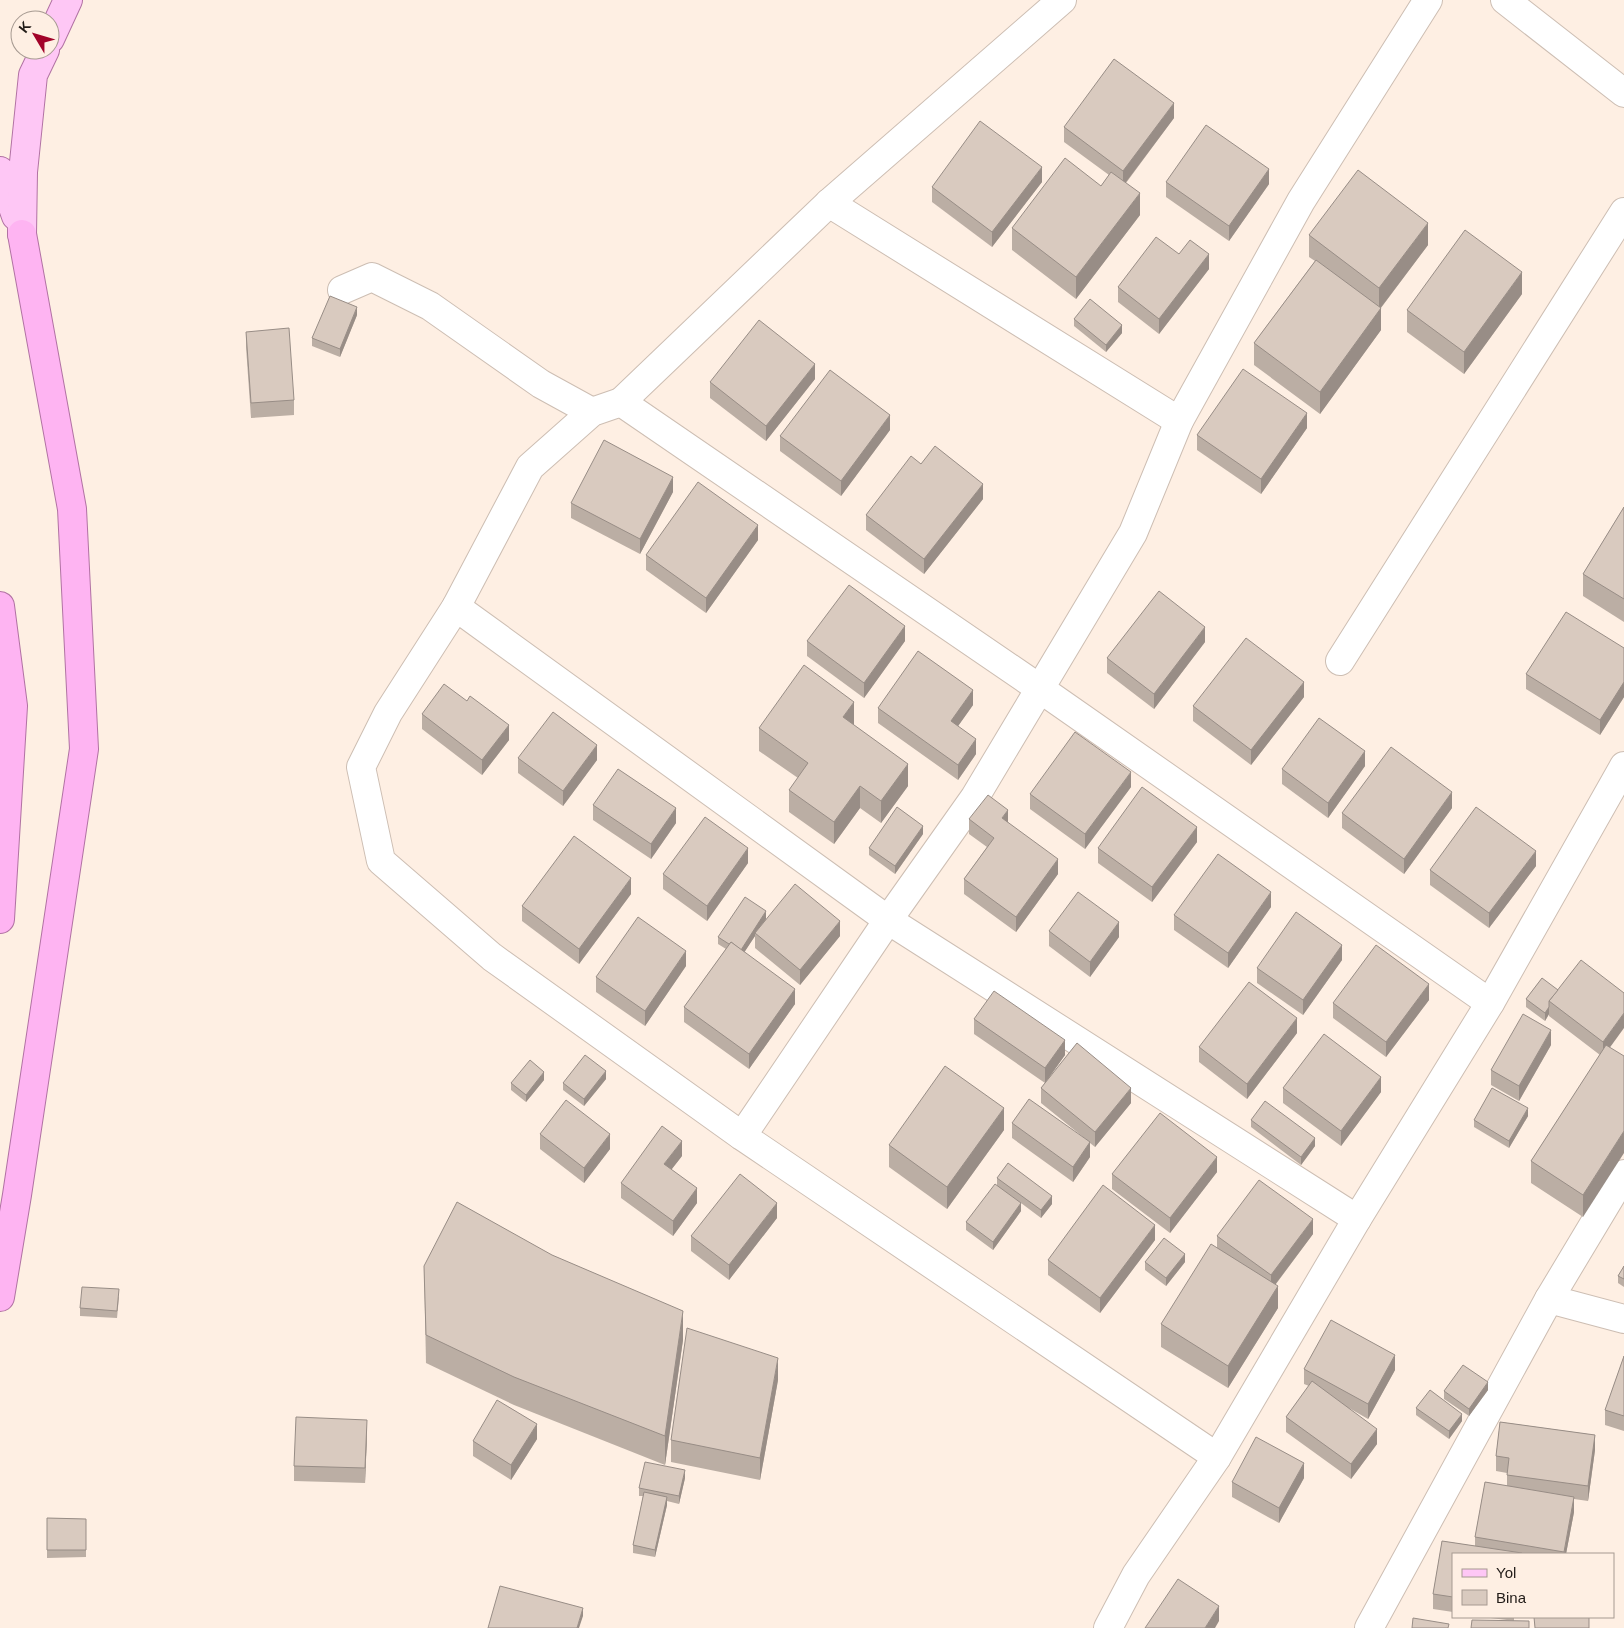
<svg xmlns="http://www.w3.org/2000/svg" width="1624" height="1628" font-family="Arial,sans-serif">
<style>
.lines{fill:none;stroke-linecap:round;stroke-linejoin:round}
.minor-casing{stroke:#cdbeb3;stroke-width:30}
.primary-casing{stroke:#b172a3;stroke-width:30}
.trunk-casing{stroke:#b172a3;stroke-width:30}
.minor{stroke:#fff;stroke-width:28}
.primary{stroke:#fec7f5;stroke-width:28}
.trunk{stroke:#feb4f2;stroke-width:28}
.wall{fill:#bbaea4}
.shaded-wall{fill:#988d86}
.building{fill:#d9cabf;stroke:#988d86}
</style>
<rect width="100%" height="100%" fill="#feefe3"/>
<g class="lines">
<g class="minor-casing">
<g id="minor">
<polyline points="1505,0 1624,93"/>
<polyline points="829,203 1179,421"/>
<polyline points="342,290 372,277 430,306 541,384 592,412"/>
<polyline points="621,402 829,203 1062,0"/>
<polyline points="456,607 888,920 1357,1219"/>
<polyline points="1340,661 1624,212"/>
<polyline points="742,1136 888,920 975,797 1133,533 1179,421 1301,201 1428,0"/>
<polyline points="1624,1174 1549,1299 1624,1319"/>
<polyline points="1217,1457 742,1136 492,957 381,861 361,767 388,713 456,607 530,467 592,412 621,402 1039,688 1490,1003"/>
<polyline points="1108,1628 1136,1575 1217,1457 1357,1219 1490,1003 1624,766"/>
<polyline points="1369,1628 1549,1299"/>
</g>
</g>
<g class="primary-casing">
<g id="primary">
<polyline points="50,39 68,0"/>
<polyline points="0,171 16,216"/>
<polyline points="22,234 23,172 33,75 45,50"/>
</g>
</g>
<g class="trunk-casing">
<g id="trunk">
<polyline points="0,606 13,706 0,919"/>
<polyline points="0,1297 17,1195 84,749 72,509 22,234"/>
</g>
</g>
<use href="#minor" class="minor"/>
<use href="#primary" class="primary"/>
<use href="#trunk" class="trunk"/>
</g>
<g class="wall">
<polygon points="1174,118 1126,183 1140,215 1076,299 1012,250 1012,228 1101,186 1109,175 1064,142 1064,127"/>
<polygon points="1042,182 992,247 932,202 932,187"/>
<polygon points="1166,182 1269,184 1229,241 1166,197"/>
<polygon points="1309,235 1428,245 1381,308 1381,330 1320,414 1254,365 1254,343 1315,261 1309,257"/>
<polygon points="1179,254 1209,269 1159,334 1118,302 1118,287"/>
<polygon points="1522,294 1464,374 1407,332 1407,310"/>
<polygon points="357,315 340,357 312,346 312,338"/>
<polygon points="1074,319 1122,333 1106,352 1074,326"/>
<polygon points="246,332 294,400 294,415 251,418 246,347"/>
<polygon points="815,379 766,441 710,398 710,382"/>
<polygon points="1307,428 1261,494 1197,450 1197,435"/>
<polygon points="890,430 841,496 780,451 780,436"/>
<polygon points="921,464 983,499 924,574 866,530 866,515"/>
<polygon points="673,492 640,554 571,518 571,503"/>
<polygon points="1624,507 1624,622 1583,596 1583,574"/>
<polygon points="758,540 706,613 646,570 646,555"/>
<polygon points="807,641 905,641 864,698 807,656"/>
<polygon points="1205,642 1154,709 1107,673 1107,658"/>
<polygon points="1624,648 1624,697 1600,735 1526,689 1526,674"/>
<polygon points="1304,697 1251,765 1193,721 1193,706"/>
<polygon points="973,705 958,726 976,754 958,780 878,723 878,708"/>
<polygon points="422,714 509,740 482,775 422,729"/>
<polygon points="854,724 853,725 908,786 881,823 860,808 834,844 789,812 789,790 798,778 759,751 759,728"/>
<polygon points="518,758 597,760 563,806 518,773"/>
<polygon points="1365,766 1328,818 1282,784 1282,769"/>
<polygon points="1131,787 1085,849 1030,809 1030,794"/>
<polygon points="593,805 676,823 651,859 593,820"/>
<polygon points="1452,808 1404,874 1342,828 1342,813"/>
<polygon points="969,819 1008,822 1058,874 1016,932 964,894 964,879 987,847 969,834"/>
<polygon points="923,834 895,874 869,855 869,848"/>
<polygon points="1197,842 1152,902 1098,863 1098,848"/>
<polygon points="748,863 707,921 663,889 663,874"/>
<polygon points="1536,866 1489,928 1430,885 1430,870"/>
<polygon points="631,894 579,964 522,921 522,906"/>
<polygon points="1271,907 1228,968 1174,930 1174,915"/>
<polygon points="766,919 840,936 800,985 755,948 755,936 744,952 795,1004 749,1069 684,1022 684,1007 726,949 718,944 718,937"/>
<polygon points="1049,931 1119,937 1090,977 1049,946"/>
<polygon points="1342,960 1303,1015 1257,983 1257,968"/>
<polygon points="686,966 645,1026 596,992 596,977"/>
<polygon points="1542,978 1610,1047 1583,1217 1531,1183 1531,1161 1600,1055 1549,1016 1549,1014 1545,1021 1526,1007 1526,999"/>
<polygon points="1429,1000 1386,1057 1333,1018 1333,1003"/>
<polygon points="974,1019 1065,1055 1051,1075 1131,1103 1095,1147 1090,1143 1090,1157 1073,1182 1012,1138 1012,1123 1088,1141 1041,1103 1041,1088 1045,1083 974,1034"/>
<polygon points="1297,1033 1247,1099 1199,1062 1199,1047"/>
<polygon points="1551,1045 1519,1101 1491,1085 1491,1070"/>
<polygon points="606,1079 584,1106 563,1090 563,1083"/>
<polygon points="544,1080 526,1102 511,1090 511,1083"/>
<polygon points="1283,1088 1381,1092 1341,1146 1283,1103"/>
<polygon points="1528,1116 1509,1148 1474,1127 1474,1120"/>
<polygon points="1251,1120 1315,1146 1301,1165 1251,1127"/>
<polygon points="1004,1130 947,1209 889,1167 889,1145"/>
<polygon points="540,1134 610,1149 584,1183 540,1149"/>
<polygon points="682,1156 671,1170 697,1203 673,1236 621,1198 621,1183"/>
<polygon points="1217,1172 1170,1233 1112,1189 1112,1174"/>
<polygon points="997,1178 1052,1204 1041,1218 1021,1203 1021,1211 993,1250 966,1230 966,1222 997,1185"/>
<polygon points="777,1218 729,1280 691,1251 691,1236"/>
<polygon points="1313,1234 1276,1284 1278,1308 1228,1388 1161,1347 1161,1324 1217,1248 1217,1236"/>
<polygon points="1155,1240 1100,1313 1048,1275 1048,1260"/>
<polygon points="1145,1262 1185,1262 1166,1286 1145,1270"/>
<polygon points="424,1266 683,1340 665,1465 514,1405 426,1363"/>
<polygon points="1624,1266 1624,1287 1618,1283 1618,1276"/>
<polygon points="119,1297 117,1318 80,1316 80,1308"/>
<polygon points="1624,1356 1624,1431 1605,1425 1605,1410"/>
<polygon points="1304,1369 1395,1370 1368,1419 1349,1408 1377,1444 1351,1479 1286,1432 1286,1417 1309,1386 1304,1384"/>
<polygon points="778,1380 760,1480 671,1462 671,1440"/>
<polygon points="1488,1390 1469,1416 1444,1399 1444,1391"/>
<polygon points="1416,1408 1462,1421 1449,1439 1416,1415"/>
<polygon points="1500,1422 1595,1435 1595,1450 1588,1501 1574,1499 1574,1512 1566,1554 1453,1554 1453,1612 1433,1609 1433,1594 1442,1541 1475,1546 1475,1537 1485,1482 1507,1486 1507,1473 1496,1471 1496,1456"/>
<polygon points="367,1435 365,1483 294,1481 294,1466"/>
<polygon points="537,1439 511,1480 473,1456 473,1441"/>
<polygon points="685,1478 679,1504 667,1501 667,1505 655,1557 633,1553 633,1545 643,1496 639,1496 639,1488"/>
<polygon points="1304,1478 1279,1523 1232,1497 1232,1482"/>
<polygon points="47,1518 86,1519 86,1557 47,1558"/>
<polygon points="1482,1617 1514,1617 1514,1621 1507,1620"/>
</g>
<g class="shaded-wall">
<polygon points="1174,103 1174,118 1123,186 1123,171"/>
<polygon points="1042,167 1042,182 992,247 992,232"/>
<polygon points="1269,169 1269,184 1229,241 1229,226"/>
<polygon points="1140,193 1140,215 1076,299 1076,277"/>
<polygon points="1428,223 1428,245 1379,310 1379,288"/>
<polygon points="1209,254 1209,269 1159,334 1159,319"/>
<polygon points="1522,272 1522,294 1464,374 1464,352"/>
<polygon points="357,307 357,315 340,357 340,349"/>
<polygon points="1381,308 1381,330 1320,414 1320,392"/>
<polygon points="1122,325 1122,333 1106,352 1106,345"/>
<polygon points="815,364 815,379 766,441 766,426"/>
<polygon points="1307,413 1307,428 1261,494 1261,479"/>
<polygon points="890,415 890,430 841,496 841,481"/>
<polygon points="673,477 673,492 640,554 640,539"/>
<polygon points="983,484 983,499 924,574 924,559"/>
<polygon points="758,525 758,540 706,613 706,598"/>
<polygon points="905,626 905,641 864,698 864,683"/>
<polygon points="1205,627 1205,642 1154,709 1154,694"/>
<polygon points="1304,682 1304,697 1251,765 1251,750"/>
<polygon points="1624,682 1624,697 1600,735 1600,720"/>
<polygon points="973,690 973,705 951,736 951,721"/>
<polygon points="854,702 854,724 843,739 843,717"/>
<polygon points="509,725 509,740 482,775 482,760"/>
<polygon points="976,739 976,754 958,780 958,765"/>
<polygon points="597,745 597,760 563,806 563,791"/>
<polygon points="1365,751 1365,766 1328,818 1328,803"/>
<polygon points="908,764 908,786 881,823 881,801"/>
<polygon points="1131,772 1131,787 1085,849 1085,834"/>
<polygon points="860,786 860,808 834,844 834,822"/>
<polygon points="1452,792 1452,808 1404,874 1404,859"/>
<polygon points="676,808 676,823 651,859 651,844"/>
<polygon points="1008,810 1008,825 1002,818"/>
<polygon points="923,826 923,834 895,874 895,866"/>
<polygon points="1197,827 1197,842 1152,902 1152,887"/>
<polygon points="748,848 748,863 707,921 707,906"/>
<polygon points="1536,851 1536,866 1489,928 1489,913"/>
<polygon points="1058,859 1058,874 1016,932 1016,917"/>
<polygon points="631,878 631,894 579,964 579,949"/>
<polygon points="1271,892 1271,907 1228,968 1228,953"/>
<polygon points="766,911 766,919 755,933 755,936 740,959 740,951"/>
<polygon points="840,921 840,936 800,985 800,970"/>
<polygon points="1119,922 1119,937 1090,977 1090,962"/>
<polygon points="1342,945 1342,960 1303,1015 1303,1000"/>
<polygon points="686,951 686,966 645,1026 645,1011"/>
<polygon points="1429,984 1429,1000 1386,1057 1386,1042"/>
<polygon points="795,989 795,1004 749,1069 749,1054"/>
<polygon points="1549,1007 1549,1014 1545,1021 1545,1013"/>
<polygon points="1624,1013 1624,1028 1603,1057 1603,1042"/>
<polygon points="1297,1018 1297,1033 1247,1099 1247,1084"/>
<polygon points="1551,1030 1551,1045 1519,1101 1519,1086"/>
<polygon points="1065,1040 1065,1055 1045,1083 1045,1068"/>
<polygon points="606,1071 606,1079 584,1106 584,1099"/>
<polygon points="544,1072 544,1080 526,1102 526,1095"/>
<polygon points="1381,1077 1381,1092 1341,1146 1341,1131"/>
<polygon points="1131,1088 1131,1103 1095,1147 1095,1132"/>
<polygon points="1004,1108 1004,1130 947,1209 947,1187"/>
<polygon points="1528,1108 1528,1116 1509,1148 1509,1141"/>
<polygon points="1624,1131 1624,1153 1583,1217 1583,1195"/>
<polygon points="610,1134 610,1149 584,1183 584,1168"/>
<polygon points="1315,1138 1315,1146 1301,1165 1301,1157"/>
<polygon points="682,1141 682,1156 664,1179 664,1164"/>
<polygon points="1090,1142 1090,1157 1073,1182 1073,1167"/>
<polygon points="1217,1157 1217,1172 1170,1233 1170,1218"/>
<polygon points="697,1188 697,1203 673,1236 673,1221"/>
<polygon points="1052,1196 1052,1204 1041,1218 1041,1210"/>
<polygon points="777,1203 777,1218 729,1280 729,1265"/>
<polygon points="1021,1203 1021,1211 993,1250 993,1242"/>
<polygon points="1313,1219 1313,1234 1271,1290 1271,1275"/>
<polygon points="1155,1225 1155,1240 1100,1313 1100,1298"/>
<polygon points="1185,1254 1185,1262 1166,1286 1166,1278"/>
<polygon points="1278,1286 1278,1308 1228,1388 1228,1366"/>
<polygon points="683,1311 683,1340 665,1465 665,1436"/>
<polygon points="1395,1355 1395,1370 1368,1419 1368,1404"/>
<polygon points="778,1358 778,1380 760,1480 760,1458"/>
<polygon points="1488,1382 1488,1390 1469,1416 1469,1409"/>
<polygon points="1462,1414 1462,1421 1449,1439 1449,1431"/>
<polygon points="367,1420 367,1435 365,1483 365,1468"/>
<polygon points="537,1424 537,1439 511,1480 511,1465"/>
<polygon points="1377,1429 1377,1444 1351,1479 1351,1464"/>
<polygon points="1595,1435 1595,1450 1588,1501 1588,1486"/>
<polygon points="1304,1463 1304,1478 1279,1523 1279,1508"/>
<polygon points="685,1470 685,1478 679,1504 679,1496"/>
<polygon points="667,1497 667,1505 655,1557 655,1550"/>
<polygon points="1574,1497 1574,1512 1566,1554 1564,1554"/>
<polygon points="1219,1606 1219,1621 1215,1628 1205,1628"/>
<polygon points="583,1608 583,1616 579,1628 577,1628"/>
</g>
<g class="building">
<polygon points="1114,59 1174,103 1123,171 1064,127"/>
<polygon points="980,121 1042,167 992,232 932,187"/>
<polygon points="1206,125 1269,169 1229,226 1166,182"/>
<polygon points="1065,158 1101,186 1111,172 1140,193 1076,277 1012,228"/>
<polygon points="1358,170 1428,223 1379,288 1309,235"/>
<polygon points="1465,230 1522,272 1464,352 1407,310"/>
<polygon points="1156,237 1179,254 1190,240 1209,254 1159,319 1118,287"/>
<polygon points="1316,260 1381,308 1320,392 1254,343"/>
<polygon points="330,296 357,307 340,349 312,338"/>
<polygon points="1090,299 1122,325 1106,345 1074,319"/>
<polygon points="759,320 815,364 766,426 710,382"/>
<polygon points="289,328 294,400 251,403 246,332"/>
<polygon points="1243,369 1307,413 1261,479 1197,435"/>
<polygon points="830,370 890,415 841,481 780,436"/>
<polygon points="604,440 673,477 640,539 571,503"/>
<polygon points="935,446 983,484 924,559 866,515 911,456 921,464"/>
<polygon points="698,482 758,525 706,598 646,555"/>
<polygon points="1624,507 1624,599 1583,574"/>
<polygon points="849,585 905,626 864,683 807,641"/>
<polygon points="1159,591 1205,627 1154,694 1107,658"/>
<polygon points="1566,612 1624,648 1624,682 1600,720 1526,674"/>
<polygon points="1246,638 1304,682 1251,750 1193,706"/>
<polygon points="918,651 973,690 951,721 976,739 958,765 878,708"/>
<polygon points="804,665 854,702 843,717 908,764 881,801 860,786 834,822 789,790 808,763 759,728"/>
<polygon points="444,684 467,701 470,696 509,725 482,760 422,714"/>
<polygon points="553,712 597,745 563,791 518,758"/>
<polygon points="1319,718 1365,751 1328,803 1282,769"/>
<polygon points="1075,732 1131,772 1085,834 1030,794"/>
<polygon points="1391,747 1452,792 1404,859 1342,813"/>
<polygon points="618,769 676,808 651,844 593,805"/>
<polygon points="1142,787 1197,827 1152,887 1098,848"/>
<polygon points="988,795 1008,810 1002,818 1058,859 1016,917 964,879 994,838 969,819"/>
<polygon points="897,807 923,826 895,866 869,848"/>
<polygon points="1476,807 1536,851 1489,913 1430,870"/>
<polygon points="705,817 748,848 707,906 663,874"/>
<polygon points="574,836 631,878 579,949 522,906"/>
<polygon points="1218,854 1271,892 1228,953 1174,915"/>
<polygon points="795,884 840,921 800,970 755,933"/>
<polygon points="1078,892 1119,922 1090,962 1049,931"/>
<polygon points="745,897 766,911 741,950 731,942 729,944 718,937"/>
<polygon points="1296,912 1342,945 1303,1000 1257,968"/>
<polygon points="638,917 686,951 645,1011 596,977"/>
<polygon points="731,942 795,989 749,1054 684,1007"/>
<polygon points="1376,945 1429,984 1386,1042 1333,1003"/>
<polygon points="1581,960 1624,993 1624,1013 1603,1042 1549,1001"/>
<polygon points="1542,978 1558,990 1549,1001 1549,1007 1545,1013 1526,999"/>
<polygon points="1249,982 1297,1018 1247,1084 1199,1047"/>
<polygon points="994,991 1065,1040 1045,1068 974,1019"/>
<polygon points="1523,1014 1551,1030 1519,1086 1491,1070"/>
<polygon points="1324,1034 1381,1077 1341,1131 1283,1088"/>
<polygon points="1077,1043 1131,1088 1095,1132 1041,1088"/>
<polygon points="1606,1045 1624,1056 1624,1131 1583,1195 1531,1161"/>
<polygon points="585,1055 606,1071 584,1099 563,1083"/>
<polygon points="530,1060 544,1072 526,1095 511,1083"/>
<polygon points="945,1066 1004,1108 947,1187 889,1145"/>
<polygon points="1492,1088 1528,1108 1509,1141 1474,1120"/>
<polygon points="1029,1099 1090,1142 1073,1167 1012,1123"/>
<polygon points="566,1100 610,1134 584,1168 540,1134"/>
<polygon points="1265,1101 1315,1138 1301,1157 1251,1120"/>
<polygon points="1160,1113 1217,1157 1170,1218 1112,1174"/>
<polygon points="662,1126 682,1141 664,1164 697,1188 673,1221 621,1183"/>
<polygon points="1008,1163 1052,1196 1041,1210 997,1178"/>
<polygon points="740,1174 777,1203 729,1265 691,1236"/>
<polygon points="1259,1180 1313,1219 1271,1275 1217,1236"/>
<polygon points="995,1184 1021,1203 993,1242 966,1222"/>
<polygon points="1103,1185 1155,1225 1100,1298 1048,1260"/>
<polygon points="457,1202 552,1255 683,1311 665,1436 514,1377 426,1335 424,1266"/>
<polygon points="1164,1238 1185,1254 1166,1278 1145,1262"/>
<polygon points="1211,1244 1278,1286 1228,1366 1161,1324"/>
<polygon points="1624,1266 1624,1279 1618,1276"/>
<polygon points="82,1287 119,1289 117,1311 80,1308"/>
<polygon points="1331,1320 1395,1355 1368,1404 1304,1369"/>
<polygon points="687,1328 778,1358 760,1458 671,1440"/>
<polygon points="1624,1356 1624,1416 1605,1410"/>
<polygon points="1463,1365 1488,1382 1469,1409 1444,1391"/>
<polygon points="1312,1381 1377,1429 1351,1464 1286,1417"/>
<polygon points="1430,1390 1462,1414 1449,1431 1416,1408"/>
<polygon points="497,1400 537,1424 511,1465 473,1441"/>
<polygon points="296,1417 367,1420 365,1468 294,1466"/>
<polygon points="1500,1422 1595,1435 1588,1486 1507,1475 1509,1458 1496,1456"/>
<polygon points="1256,1437 1304,1463 1279,1508 1232,1482"/>
<polygon points="645,1462 685,1470 679,1496 639,1488"/>
<polygon points="1485,1482 1574,1497 1564,1552 1475,1537"/>
<polygon points="644,1492 667,1497 655,1550 633,1545"/>
<polygon points="47,1518 86,1519 86,1550 47,1550"/>
<polygon points="1442,1541 1522,1553 1522,1554 1453,1554 1453,1597 1433,1594"/>
<polygon points="1178,1579 1219,1606 1205,1628 1145,1628"/>
<polygon points="500,1586 583,1608 577,1628 488,1628"/>
<polygon points="1534,1617 1589,1617 1589,1628 1535,1628"/>
<polygon points="1413,1618 1449,1624 1448,1628 1412,1628"/>
<polygon points="1472,1620 1529,1621 1529,1628 1471,1628"/>
</g>
<rect x="1452" y="1553" width="162" height="65" fill="#feefe3" stroke="#a69a91"/>
<rect x="1462" y="1569" width="25" height="8" fill="#fec7f5" stroke="#a69a91"/>
<text x="1496" y="1578" font-size="15" fill="#211b17">Yol</text>
<rect x="1462" y="1590" width="25" height="15" fill="#d9cabf" stroke="#a69a91"/>
<text x="1496" y="1603" font-size="15" fill="#211b17">Bina</text>
<g transform="translate(35 35) rotate(308)"><circle r="24" fill="#feefe3" stroke="#a69a91"/>
<path d="M0-4L9 19L0 12L-9 19Z" fill="#a20329"/>
<text y="-8" font-size="14" font-weight="bold" text-anchor="middle" fill="#211b17">K</text>
</g>
</svg>
